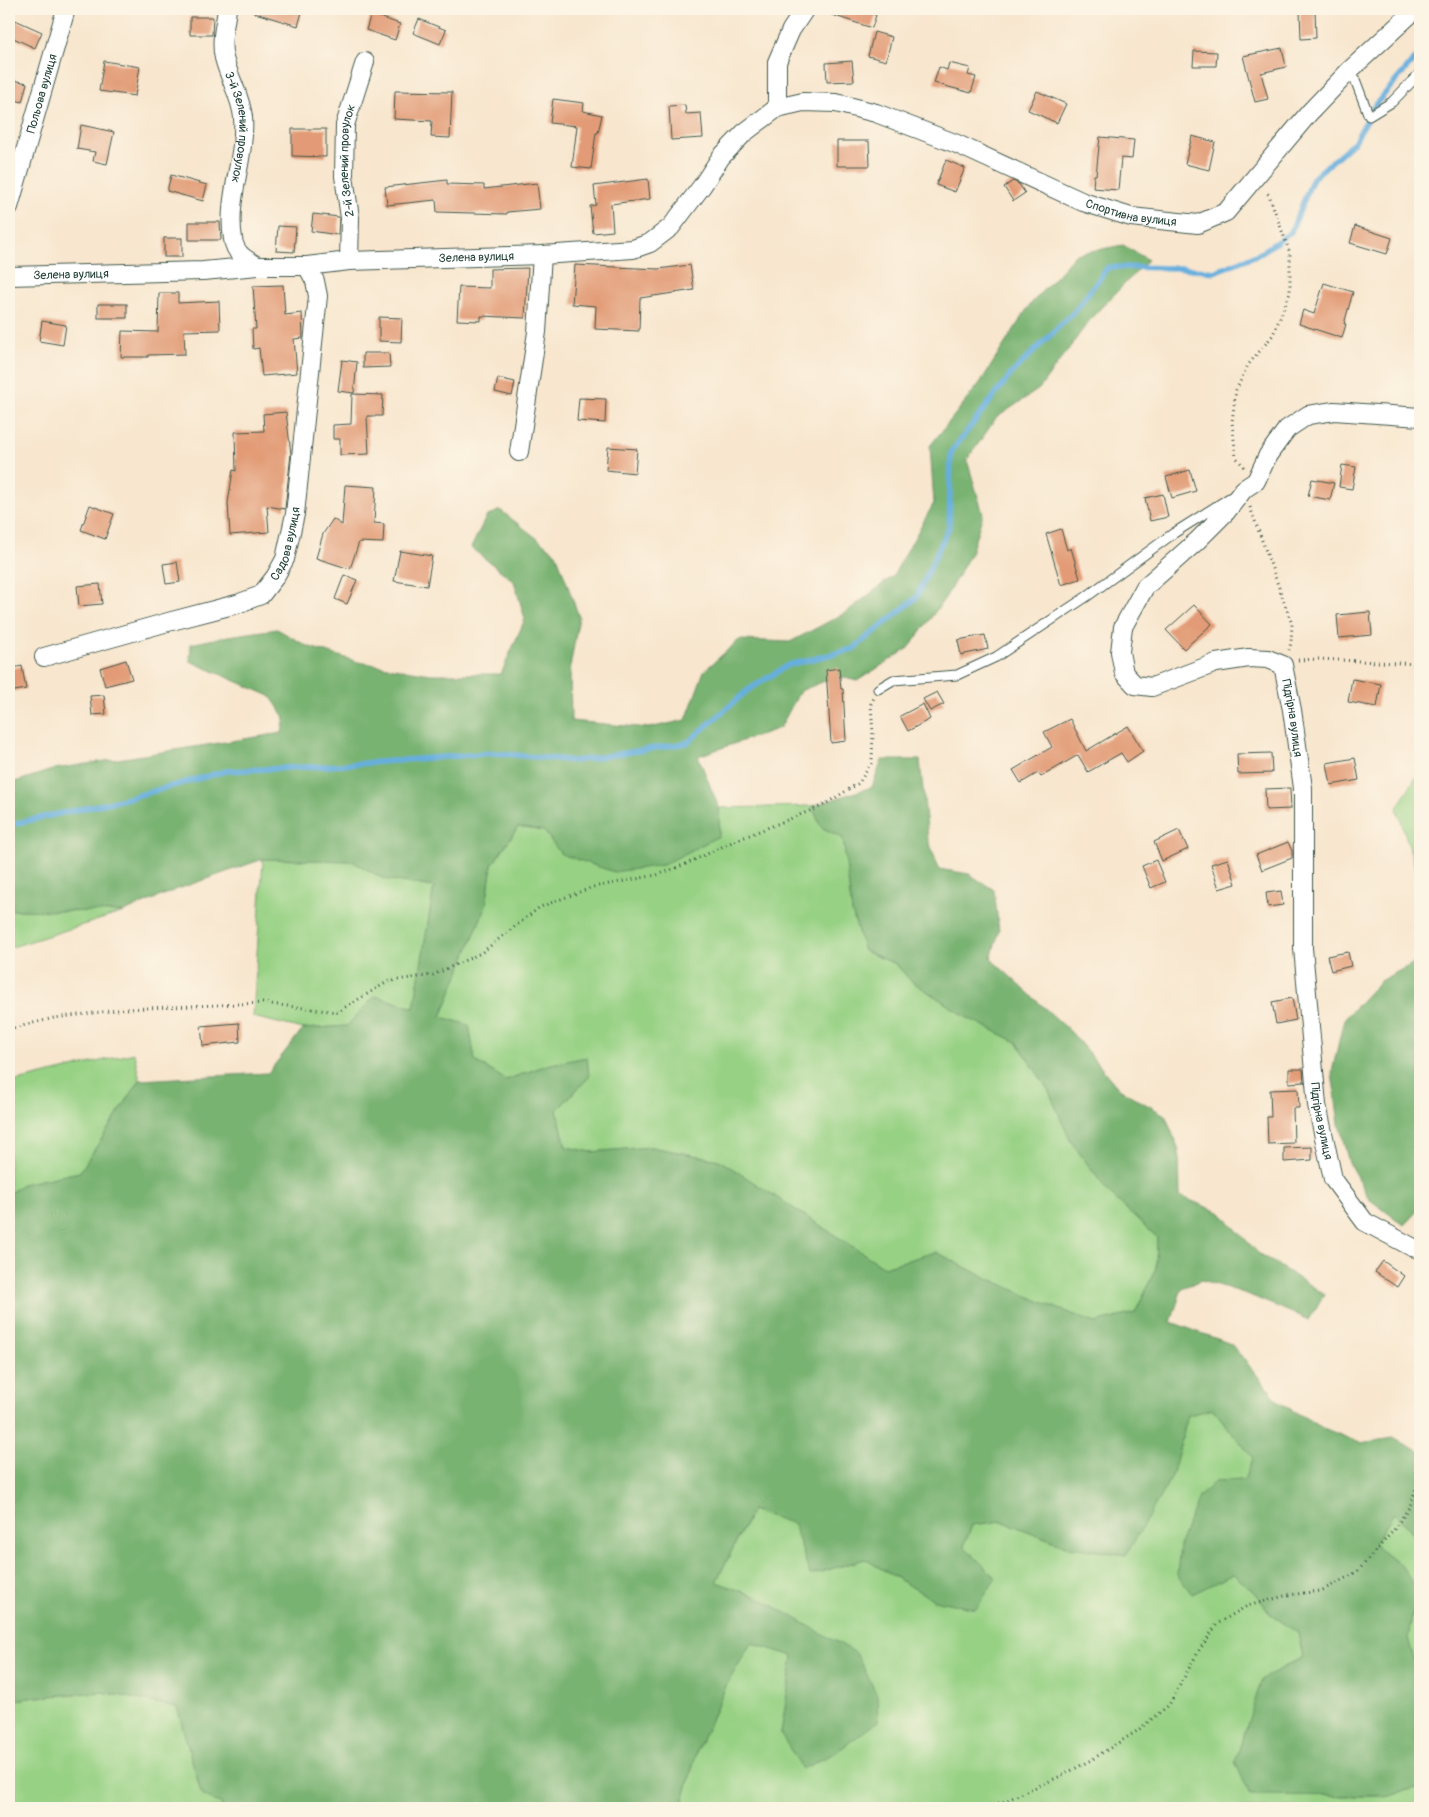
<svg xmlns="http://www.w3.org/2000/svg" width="1429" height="1817" font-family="Pangolin,sans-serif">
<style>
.green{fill:#97d184;stroke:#5b875c}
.forest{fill:#79b372;stroke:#4c7853}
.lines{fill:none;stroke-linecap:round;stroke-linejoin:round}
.stream{stroke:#66afde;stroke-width:5.5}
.building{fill:#e29b76}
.lane-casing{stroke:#40564b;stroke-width:11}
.street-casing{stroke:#40564b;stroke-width:20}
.path{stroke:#40564b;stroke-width:3;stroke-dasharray:1 4;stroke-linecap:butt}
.lane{stroke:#fff;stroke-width:9}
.street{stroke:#fff;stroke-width:18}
.labels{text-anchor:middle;stroke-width:4.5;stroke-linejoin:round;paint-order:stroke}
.street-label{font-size:12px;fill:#1f3d34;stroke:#fcf5e5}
</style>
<rect width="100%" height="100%" fill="#fcf5e5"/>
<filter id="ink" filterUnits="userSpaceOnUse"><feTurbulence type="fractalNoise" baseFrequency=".02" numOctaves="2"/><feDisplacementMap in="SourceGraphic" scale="10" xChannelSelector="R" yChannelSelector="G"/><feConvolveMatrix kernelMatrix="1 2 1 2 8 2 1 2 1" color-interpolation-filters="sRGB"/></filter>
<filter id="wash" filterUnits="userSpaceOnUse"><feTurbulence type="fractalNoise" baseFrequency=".0096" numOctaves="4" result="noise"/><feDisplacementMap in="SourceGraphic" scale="20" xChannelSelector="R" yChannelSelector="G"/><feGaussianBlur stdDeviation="1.12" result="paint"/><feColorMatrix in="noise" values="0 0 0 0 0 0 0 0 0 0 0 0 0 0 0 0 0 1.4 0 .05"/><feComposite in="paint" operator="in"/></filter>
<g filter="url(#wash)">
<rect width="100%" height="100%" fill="#f8e6ce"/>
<g class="green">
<polygon points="1420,770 1420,882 1397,808"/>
<polygon points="812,806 821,827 843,838 852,912 864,951 896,964 910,980 966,1017 1017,1042 1049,1091 1070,1140 1108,1192 1157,1237 1156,1268 1135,1313 1095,1323 1041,1302 972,1271 936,1252 884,1267 719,1160 651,1147 591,1152 566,1147 557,1110 589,1077 587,1057 547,1065 506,1080 475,1061 469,1025 441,1017 486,905 492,865 518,827 544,831 561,854 719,836 719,808"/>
<polygon points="263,859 352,861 384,879 434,887 414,1008 375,996 347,1026 303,1029 253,1017"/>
<polygon points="9,910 124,912 9,948"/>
<polygon points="134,1053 140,1080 80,1172 22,1184 9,1194 9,1083"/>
<polygon points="1213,1409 1253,1458 1244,1480 1215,1481 1192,1594 1233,1574 1253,1591 1272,1615 1298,1633 1303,1657 1262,1679 1254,1707 1341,1796 1384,1796 1420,1787 1420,1808 681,1808 697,1751 727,1684 751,1643 793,1655 781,1734 878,1721 760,1598 716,1582 752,1510 794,1524 810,1575 865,1559 934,1600 964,1546 972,1525 1002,1521 1069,1547 1172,1476 1188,1415"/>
<polygon points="1394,1512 1416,1538 1420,1539 1420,1683 1408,1638 1416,1590 1374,1544"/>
<polygon points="102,1692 177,1707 202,1795 222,1804 221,1808 10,1808 13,1786 9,1782 9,1701 35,1697"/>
</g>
<g class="forest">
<polygon points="1123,245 1148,260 1092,317 1039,389 996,418 967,460 983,514 971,553 945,598 909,648 857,681 837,676 800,691 780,728 698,756 719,808 719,836 663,865 614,872 561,854 544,831 518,827 492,865 486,905 441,1017 469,1025 475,1061 506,1080 547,1065 587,1057 589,1077 557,1110 566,1147 591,1152 651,1147 719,1160 884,1267 936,1252 972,1271 1041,1302 1095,1323 1135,1313 1156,1268 1157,1237 1108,1192 1070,1140 1049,1091 1017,1042 966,1017 910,980 896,964 864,951 852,912 843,838 821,827 812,806 872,787 882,760 920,760 928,839 939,869 969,874 994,890 999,931 991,959 1071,1032 1119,1089 1165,1115 1179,1150 1180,1196 1221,1213 1258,1253 1324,1294 1309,1320 1247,1294 1202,1280 1182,1288 1171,1322 1231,1344 1280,1403 1321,1427 1360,1443 1393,1438 1420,1452 1420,1539 1417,1538 1394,1513 1374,1544 1401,1565 1417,1590 1408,1638 1420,1683 1420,1787 1384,1796 1250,1795 1235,1762 1262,1679 1303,1657 1298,1633 1272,1615 1253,1591 1233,1574 1192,1594 1177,1575 1180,1544 1199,1497 1215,1481 1244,1480 1253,1458 1213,1409 1188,1415 1172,1476 1126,1555 1069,1547 1002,1521 972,1525 964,1546 996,1578 976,1609 934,1600 865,1559 810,1575 794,1524 752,1510 716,1582 760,1598 856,1653 877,1695 878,1721 835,1753 802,1769 781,1734 793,1656 751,1643 727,1684 697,1751 681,1808 221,1808 222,1804 202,1796 177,1707 102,1692 36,1697 9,1701 9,1194 22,1184 80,1172 140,1080 268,1073 303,1029 347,1026 375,996 414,1008 434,887 384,879 352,861 263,859 175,890 124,912 9,910 9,784 55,769 282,733 285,717 270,696 190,661 191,644 228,636 277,629 307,646 358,662 430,674 501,674 525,619 514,581 471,548 486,517 500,510 556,553 579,617 570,667 571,721 649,728 686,720 704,671 739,640 790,642 845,613 893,576 934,503 930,446 980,383 1029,306 1076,254"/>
<polygon points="1420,960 1420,1208 1404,1225 1369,1199 1349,1163 1339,1124 1332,1072 1344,1019 1380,981"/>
</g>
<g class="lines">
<polyline class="stream" points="9,825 125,799 226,771 329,766 495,753 575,761 687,743 748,690 788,665 853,649 916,598 949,527 951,452 1012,373 1075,311 1108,267 1183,268 1214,272 1259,254 1291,232 1313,178 1355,141 1375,105 1420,53"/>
</g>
<g id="blocks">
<g class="building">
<polygon points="253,9 303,9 298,26 252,12"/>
<polygon points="823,9 857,9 876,15 872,28 823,12"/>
<polygon points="1300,10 1315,10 1316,38 1301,39"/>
<polygon points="371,14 400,24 395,40 366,30"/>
<polygon points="190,17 213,17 212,35 190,35"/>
<polygon points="13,19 42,32 35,48 9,36 9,29"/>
<polygon points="419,19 446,30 440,44 413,33"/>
<polygon points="874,32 892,37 886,61 868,56"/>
<polygon points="1282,48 1286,67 1261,73 1268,99 1255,102 1243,56"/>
<polygon points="1194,51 1217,52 1216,66 1193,66"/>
<polygon points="104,61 140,67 135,96 99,91"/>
<polygon points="852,61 854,81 827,82 826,63"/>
<polygon points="949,63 970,68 968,75 976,77 971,93 934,83 939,67 947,70"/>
<polygon points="9,79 27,83 22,102 9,98"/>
<polygon points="395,91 452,92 450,138 431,137 432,121 394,119"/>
<polygon points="1037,91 1066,104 1057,123 1028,110"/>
<polygon points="553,99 584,103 583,111 602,115 598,133 596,133 591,169 572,167 577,126 550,123"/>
<polygon points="685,105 686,114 701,113 703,138 671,140 669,106"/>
<polygon points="81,125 114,132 107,164 93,161 95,152 77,149"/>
<polygon points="292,129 326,129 326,157 292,156"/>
<polygon points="1192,136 1215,142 1209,170 1185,164"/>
<polygon points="1100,137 1134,140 1132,159 1121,158 1118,190 1093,188 1094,175 1096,175"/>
<polygon points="837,141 869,141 870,166 837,166"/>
<polygon points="946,160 965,168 955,192 936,185"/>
<polygon points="171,175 207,185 203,201 167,191"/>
<polygon points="648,179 650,199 611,204 613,231 593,233 590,206 596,205 594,186"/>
<polygon points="447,180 447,184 484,185 484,189 537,183 540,209 507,212 507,214 437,212 436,200 387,205 385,187"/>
<polygon points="1013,181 1019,184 1025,193 1013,201 1004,187"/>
<polygon points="313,214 339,217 338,235 311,231"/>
<polygon points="189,222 220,222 221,240 189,240"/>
<polygon points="278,226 296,227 294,252 276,251"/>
<polygon points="1355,226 1392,238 1387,254 1350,243"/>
<rect x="164" y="238" width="18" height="19"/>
<polygon points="575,265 658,269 690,265 694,290 640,298 639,331 595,329 596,306 572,304"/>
<polygon points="528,268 525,318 481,316 481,321 457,320 459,287 490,288 490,269"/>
<polygon points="1324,283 1353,292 1344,324 1346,324 1342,338 1299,324 1303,310 1314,314"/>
<polygon points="283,285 285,315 302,313 303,338 294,339 297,373 262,376 259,348 253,349 252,329 256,329 253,286"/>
<polygon points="159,293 178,293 178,303 219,301 220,330 184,331 185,354 148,355 148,357 121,357 122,331 158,332"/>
<rect x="98" y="304" width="29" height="14"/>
<polygon points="379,317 402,318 401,342 379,341"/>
<polygon points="42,321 66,325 63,345 39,341"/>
<polygon points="363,353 389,353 390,367 363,368"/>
<polygon points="342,360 357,362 354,393 338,391"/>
<polygon points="498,378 515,382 512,396 495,392"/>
<polygon points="352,394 383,395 382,416 367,416 369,454 340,455 340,439 333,439 333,425 351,424"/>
<polygon points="579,398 606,399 605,423 577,421"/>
<polygon points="286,412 291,454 285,509 267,506 269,532 230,535 228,503 233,470 236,471 235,432 264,431 263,414"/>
<polygon points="608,447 637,449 635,473 606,470"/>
<polygon points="1342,465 1356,467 1352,489 1339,487"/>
<polygon points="1190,470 1196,491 1172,498 1166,477"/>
<polygon points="1312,479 1334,483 1330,500 1308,496"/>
<polygon points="345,485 376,487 374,523 384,524 383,543 359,542 350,569 316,558 323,534 333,519 342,525"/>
<polygon points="1163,494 1168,517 1150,521 1145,498"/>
<polygon points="90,505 114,514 105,539 81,530"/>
<polygon points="1061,529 1067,550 1071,548 1080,579 1061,585 1046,534"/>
<polygon points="400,551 432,556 427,586 394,581"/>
<polygon points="177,562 180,582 166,584 163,564"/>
<polygon points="344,575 357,580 347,604 335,599"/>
<polygon points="100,584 102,604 79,606 77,586"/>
<polygon points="1194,605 1212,624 1184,649 1166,630"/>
<polygon points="1370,612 1372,635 1339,638 1337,615"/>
<polygon points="985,635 988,649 961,655 958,640"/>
<polygon points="126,660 132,679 105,686 100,668"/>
<polygon points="22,666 26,689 9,692 9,669"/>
<polygon points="839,668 841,689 843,689 846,741 831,743 826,670"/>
<polygon points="1352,679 1381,684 1377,707 1348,702"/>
<polygon points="937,692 944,704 930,711 923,699"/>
<polygon points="104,695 106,714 92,715 90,696"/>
<polygon points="923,704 930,719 908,731 900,716"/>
<polygon points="1070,719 1086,751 1128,726 1143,751 1127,762 1121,753 1088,772 1078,755 1041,777 1038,773 1021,783 1013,770 1052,747 1044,732"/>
<polygon points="1271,753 1272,773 1238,774 1237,754"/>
<polygon points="1355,758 1359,780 1331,785 1327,763"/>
<polygon points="1290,788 1291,809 1266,810 1265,789"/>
<polygon points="1179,830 1188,849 1162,861 1154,842"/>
<polygon points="1288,842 1292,851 1292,858 1262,870 1256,855"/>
<polygon points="1228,859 1236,884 1219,889 1211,864"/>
<polygon points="1156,860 1165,882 1151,888 1142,866"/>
<polygon points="1281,891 1283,905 1268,907 1266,893"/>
<polygon points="1348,952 1351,966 1331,971 1327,956"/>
<polygon points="1292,998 1296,1020 1276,1024 1272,1002"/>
<polygon points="239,1023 240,1042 203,1046 201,1026"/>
<polygon points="1289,1069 1303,1069 1304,1082 1289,1083"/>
<polygon points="1298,1089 1299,1108 1293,1108 1294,1143 1268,1144 1267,1117 1271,1117 1270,1090"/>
<polygon points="1312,1147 1312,1160 1284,1162 1284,1148"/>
<polygon points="1383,1261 1404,1276 1397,1287 1375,1272"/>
</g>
</g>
</g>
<g filter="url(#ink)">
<use href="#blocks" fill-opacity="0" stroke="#40564b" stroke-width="1"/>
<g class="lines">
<g class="lane-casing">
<g id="lane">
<polyline points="1351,69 1369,116 1392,102 1420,73"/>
<polyline points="878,689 893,680 957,675 996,657 1086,597 1174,533 1231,497"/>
</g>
</g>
<g class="street-casing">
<g id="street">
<path id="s1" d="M227,9C225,26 220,41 224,58C229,78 241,97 243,117C246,158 226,198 233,239C235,254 246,260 258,266"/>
<polyline points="777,108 777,62 791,30 805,9"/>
<path id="s2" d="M9,207L66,9"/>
<path id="s3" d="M349,261L350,218L344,176L345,125L365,62"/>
<path id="s4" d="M9,276L203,271L258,266H307L349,261L542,255L633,249L650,243L671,227L702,186L721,157L744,133L777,108L803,102L836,103L876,113L957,144L1083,202L1131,217L1198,224L1226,212L1309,113L1351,69L1416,9"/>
<path id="s5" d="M1420,417L1334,411L1308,415L1287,429L1268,455L1256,481L1244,489L1226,512L1197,541L1145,587L1123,627L1120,652L1124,673L1135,685L1152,687L1216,663L1249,658L1268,659L1283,665L1292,710L1303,788V948L1317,1105L1333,1179L1365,1222L1412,1247L1420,1249"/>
<polyline points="519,452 537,332 542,255"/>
<path id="s6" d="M44,657L168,622L237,604L261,595L275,577L285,559L295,514L318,296L315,281L307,266"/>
</g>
</g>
<g class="path">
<polyline points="1244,467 1236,457 1232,422 1236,390 1248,365 1273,335 1290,293 1290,253 1269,195 1266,192"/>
<polyline points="1250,507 1292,624 1291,643 1289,650"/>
<polyline points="1298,660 1319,659 1420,664"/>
<polyline points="9,1029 54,1018 125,1009 262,1003 337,1012 389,981 433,975 481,953 540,907 593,887 657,875 686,864 732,842 822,806 859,783 872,762 873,733 871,704 874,698"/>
<polyline points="984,1808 1005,1801 1063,1775 1091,1760 1137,1731 1169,1705 1198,1652 1217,1624 1247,1606 1288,1595 1321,1591 1357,1572 1394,1530 1410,1506 1420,1477"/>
</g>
<use href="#lane" class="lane"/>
<use href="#street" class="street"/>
</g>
</g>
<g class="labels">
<g class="street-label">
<text dy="4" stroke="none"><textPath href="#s2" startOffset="118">Польова вулиця</textPath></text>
<text dy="4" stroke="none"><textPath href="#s1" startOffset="121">3-й Зелений провулок</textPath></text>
<text dy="4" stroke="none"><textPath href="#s3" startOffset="101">2-й Зелений провулок</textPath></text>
<text dy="4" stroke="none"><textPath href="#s4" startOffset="1206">Спортивна вулиця</textPath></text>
<text dy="4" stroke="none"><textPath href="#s4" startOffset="468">Зелена вулиця</textPath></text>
<text dy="4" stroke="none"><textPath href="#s4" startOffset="62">Зелена вулиця</textPath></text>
<text dy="4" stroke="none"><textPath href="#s6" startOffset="284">Садова вулиця</textPath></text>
<text dy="4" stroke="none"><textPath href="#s5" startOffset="669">Підгірна вулиця</textPath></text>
<text dy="4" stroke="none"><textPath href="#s5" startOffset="1074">Підгірна вулиця</textPath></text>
</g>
</g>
<rect width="1429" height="1817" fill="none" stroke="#fcf5e5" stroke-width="30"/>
</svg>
